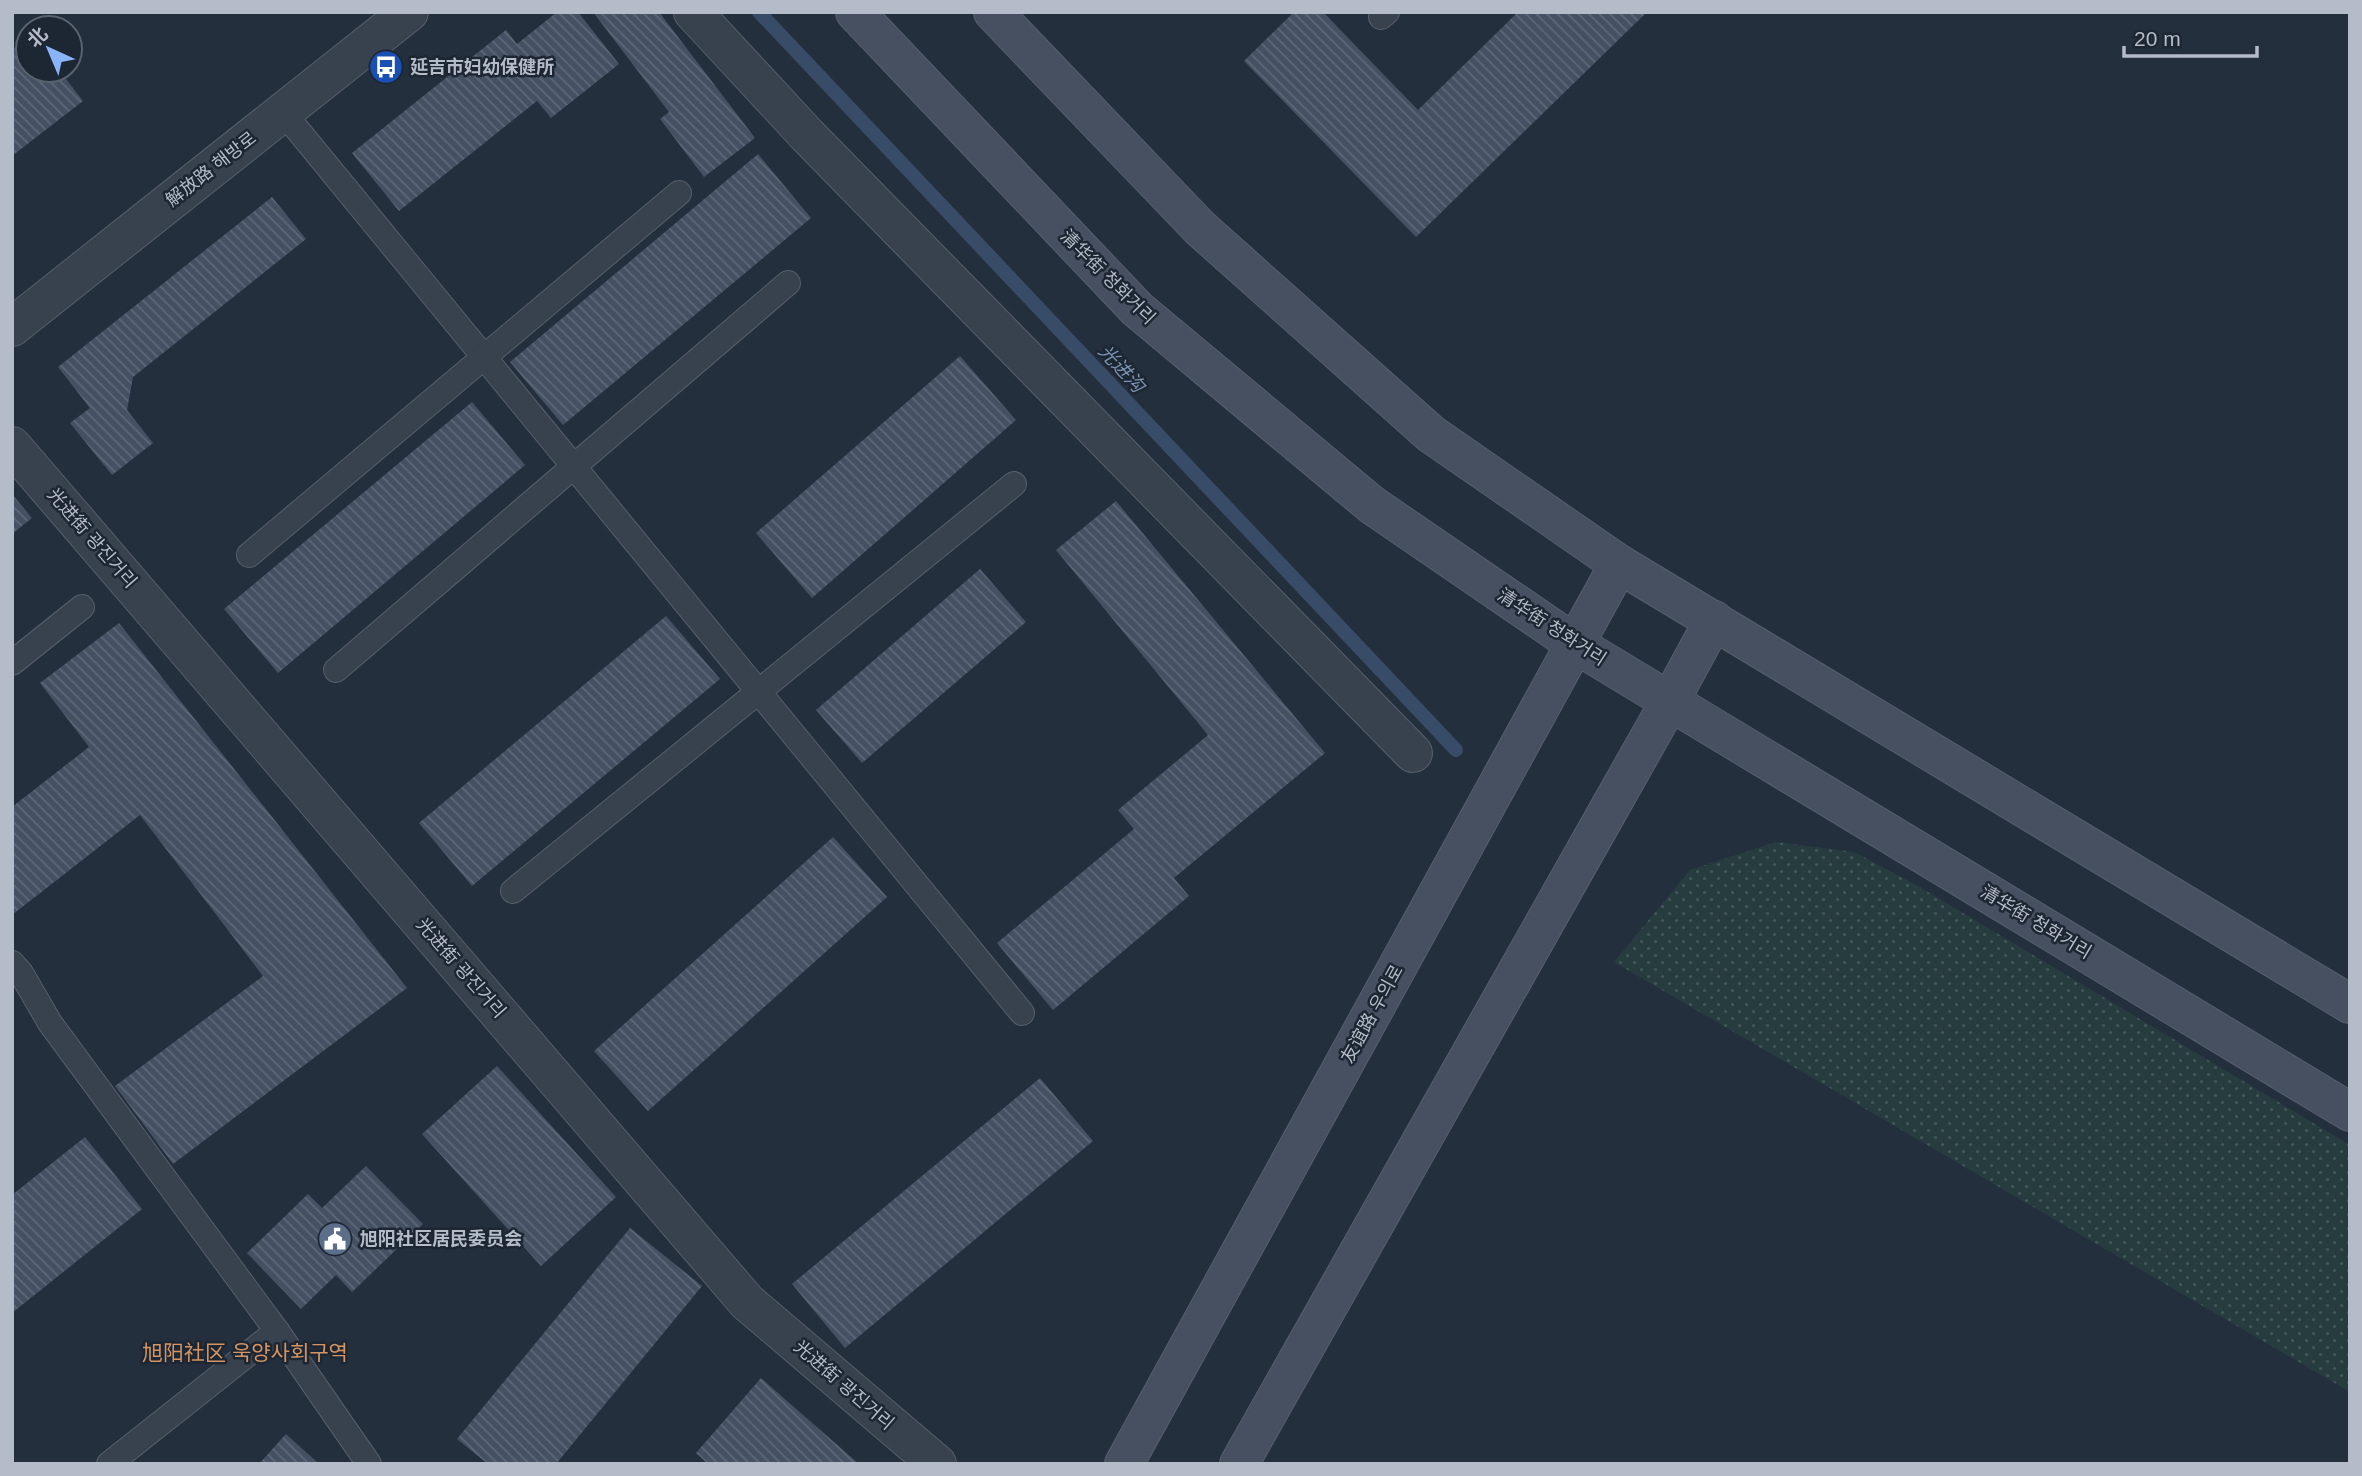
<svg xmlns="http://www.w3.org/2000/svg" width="2362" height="1476" font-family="Arial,'Noto Sans SC','Noto Sans KR',sans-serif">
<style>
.park{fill:url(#park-dots)}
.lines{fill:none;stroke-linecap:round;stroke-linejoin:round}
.stream{stroke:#394c67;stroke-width:14}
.building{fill:url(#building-back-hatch)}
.service-casing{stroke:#565f6c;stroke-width:26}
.minor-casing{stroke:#565f6c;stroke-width:40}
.tertiary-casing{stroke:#565f6c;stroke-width:40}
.secondary-casing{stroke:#565f6c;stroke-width:40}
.service{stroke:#38414e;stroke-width:24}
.minor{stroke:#38414e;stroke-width:38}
.tertiary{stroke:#38414e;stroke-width:38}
.secondary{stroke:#465061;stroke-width:38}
.labels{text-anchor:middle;stroke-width:5;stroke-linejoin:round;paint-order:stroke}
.poi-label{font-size:18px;font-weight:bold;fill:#b4bcc9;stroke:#1d2633;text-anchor:start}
.street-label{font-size:18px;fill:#b4bcc9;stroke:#1d2633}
.water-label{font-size:19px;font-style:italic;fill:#7c92b1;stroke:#1d2633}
.quarter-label{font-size:21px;fill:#d59563;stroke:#1d2633}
</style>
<defs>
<pattern id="park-dots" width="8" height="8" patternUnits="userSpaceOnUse" patternTransform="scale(1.75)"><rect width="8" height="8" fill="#263c3f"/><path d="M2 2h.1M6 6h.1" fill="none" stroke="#435659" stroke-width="1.8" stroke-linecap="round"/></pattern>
<pattern id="building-back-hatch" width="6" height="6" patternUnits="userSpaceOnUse" patternTransform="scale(1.75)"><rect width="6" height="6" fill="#455162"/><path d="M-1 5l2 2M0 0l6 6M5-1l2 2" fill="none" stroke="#5d6877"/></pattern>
</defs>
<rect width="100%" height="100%" fill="#242f3e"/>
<polygon class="park" points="1776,842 1854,852 1918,886 2350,1145 2350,1392 1614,962 1690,870"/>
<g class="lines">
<polyline class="stream" points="759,12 1456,750"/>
</g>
<g class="building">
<polygon points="557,12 578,12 619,64 551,118 537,101 399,211 352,153 506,30 517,44"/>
<polygon points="593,12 659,12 755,138 704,177 660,119 669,112"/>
<polygon points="1294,12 1323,12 1418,110 1518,12 1647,12 1416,237 1244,61"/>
<polygon points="28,37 28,70 59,70 83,101 12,156 12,50"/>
<polygon points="758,154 811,218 563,425 510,362"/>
<polygon points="272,197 306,239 133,377 127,410 153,443 112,475 70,423 90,408 58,367"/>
<polygon points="960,356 1016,420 812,598 756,533"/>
<polygon points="472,402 525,465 278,673 224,609"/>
<polygon points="12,494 32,518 12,534"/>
<polygon points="1116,501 1325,753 1174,878 1189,896 1053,1010 997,943 1134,829 1118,810 1208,735 1056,550"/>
<polygon points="980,569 1026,622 862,763 816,710"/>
<polygon points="666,616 720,679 472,886 419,823"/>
<polygon points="119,623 407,988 173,1164 115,1086 263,976 140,815 12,915 12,807 89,747 40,683"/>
<polygon points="833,837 887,897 648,1111 594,1051"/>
<polygon points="497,1066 616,1197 541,1266 422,1134"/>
<polygon points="1040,1078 1093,1141 845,1348 792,1284"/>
<polygon points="85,1137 142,1209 12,1313 12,1195"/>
<polygon points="366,1166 423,1224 352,1292 336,1275 301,1309 247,1253 308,1194 322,1208"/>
<polygon points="630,1228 702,1286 556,1464 488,1464 457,1439"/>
<polygon points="761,1378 859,1464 708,1464 696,1453"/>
<polygon points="286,1434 319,1464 259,1464"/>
</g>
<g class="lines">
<g class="service-casing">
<g id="service">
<polyline points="1381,17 1387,12"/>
<polyline points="283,112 1022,1013"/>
<polyline points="249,555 679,193"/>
<polyline points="12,663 82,607"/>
<polyline points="336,670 788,283"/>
<polyline points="513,891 1014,484"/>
<polyline points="12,963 21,973 50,1023 277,1331 369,1464"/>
<polyline points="109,1464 277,1331"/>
</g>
</g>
<g class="minor-casing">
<g id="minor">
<polyline points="693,12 807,135 1413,753"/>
<polyline points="12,446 747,1302 937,1464"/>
</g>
</g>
<g class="tertiary-casing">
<polyline id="tertiary" points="12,327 409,12"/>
</g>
<g class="secondary-casing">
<g id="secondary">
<polyline points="855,12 1137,309 1372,505 1575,644 2350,1112"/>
<polyline points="993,12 1200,228 1431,434 1619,564 2350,1004"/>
<polyline points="1124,1464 1619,564"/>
<polyline points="1239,1464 1670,701 1714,620"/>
</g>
</g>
<use href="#service" class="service"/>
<use href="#minor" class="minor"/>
<use href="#tertiary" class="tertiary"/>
<use href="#secondary" class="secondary"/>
</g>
<defs>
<g id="bus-disc" transform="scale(1.75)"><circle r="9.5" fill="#1a4fb4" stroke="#1d2633"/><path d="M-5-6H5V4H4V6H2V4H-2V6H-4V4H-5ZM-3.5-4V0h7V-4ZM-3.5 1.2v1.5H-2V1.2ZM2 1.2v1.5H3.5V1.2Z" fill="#fff"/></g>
<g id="civic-disc" transform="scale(1.75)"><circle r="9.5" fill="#5c6f8a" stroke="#1d2633"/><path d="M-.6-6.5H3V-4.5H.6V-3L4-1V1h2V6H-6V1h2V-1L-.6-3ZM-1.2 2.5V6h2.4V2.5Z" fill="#fff"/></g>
</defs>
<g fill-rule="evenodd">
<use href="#bus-disc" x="386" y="67"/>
<use href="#civic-disc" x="335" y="1239"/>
</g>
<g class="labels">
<g class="poi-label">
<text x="410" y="73">延吉市妇幼保健所</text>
<text x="360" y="1245">旭阳社区居民委员会</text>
</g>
<g class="street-label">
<text transform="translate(211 169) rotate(-38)" y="6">解放路 해방로</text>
<text transform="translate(1108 277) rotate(45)" y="6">清华街 청화거리</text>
<text transform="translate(92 538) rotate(49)" y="6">光进街 광진거리</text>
<text transform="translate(1552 627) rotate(33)" y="6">清华街 청화거리</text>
<text transform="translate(2036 922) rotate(31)" y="6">清华街 청화거리</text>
<text transform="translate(461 968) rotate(49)" y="6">光进街 광진거리</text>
<text transform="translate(1372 1014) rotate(-61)" y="6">友谊路 우의로</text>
<text transform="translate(844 1385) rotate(41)" y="6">光进街 광진거리</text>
</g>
<g class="water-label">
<text transform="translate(1122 368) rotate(47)" y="7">光进沟</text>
</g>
<g class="quarter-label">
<text x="245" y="1360">旭阳社区 욱양사회구역</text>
</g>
</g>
<rect width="2362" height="1476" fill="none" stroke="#b4bcc9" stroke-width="28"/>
<g transform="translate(49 49) rotate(316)"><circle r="33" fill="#1d2633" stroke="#59626f" stroke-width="2"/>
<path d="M0-5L12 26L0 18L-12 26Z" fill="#8ab4f8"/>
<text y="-10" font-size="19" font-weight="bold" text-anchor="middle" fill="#b4bcc9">北</text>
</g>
<path d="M2124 46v10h133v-10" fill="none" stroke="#b4bcc9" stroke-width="3.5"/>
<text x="2134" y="46" font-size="21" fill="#b4bcc9" stroke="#1d2633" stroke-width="5" paint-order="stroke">20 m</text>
</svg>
